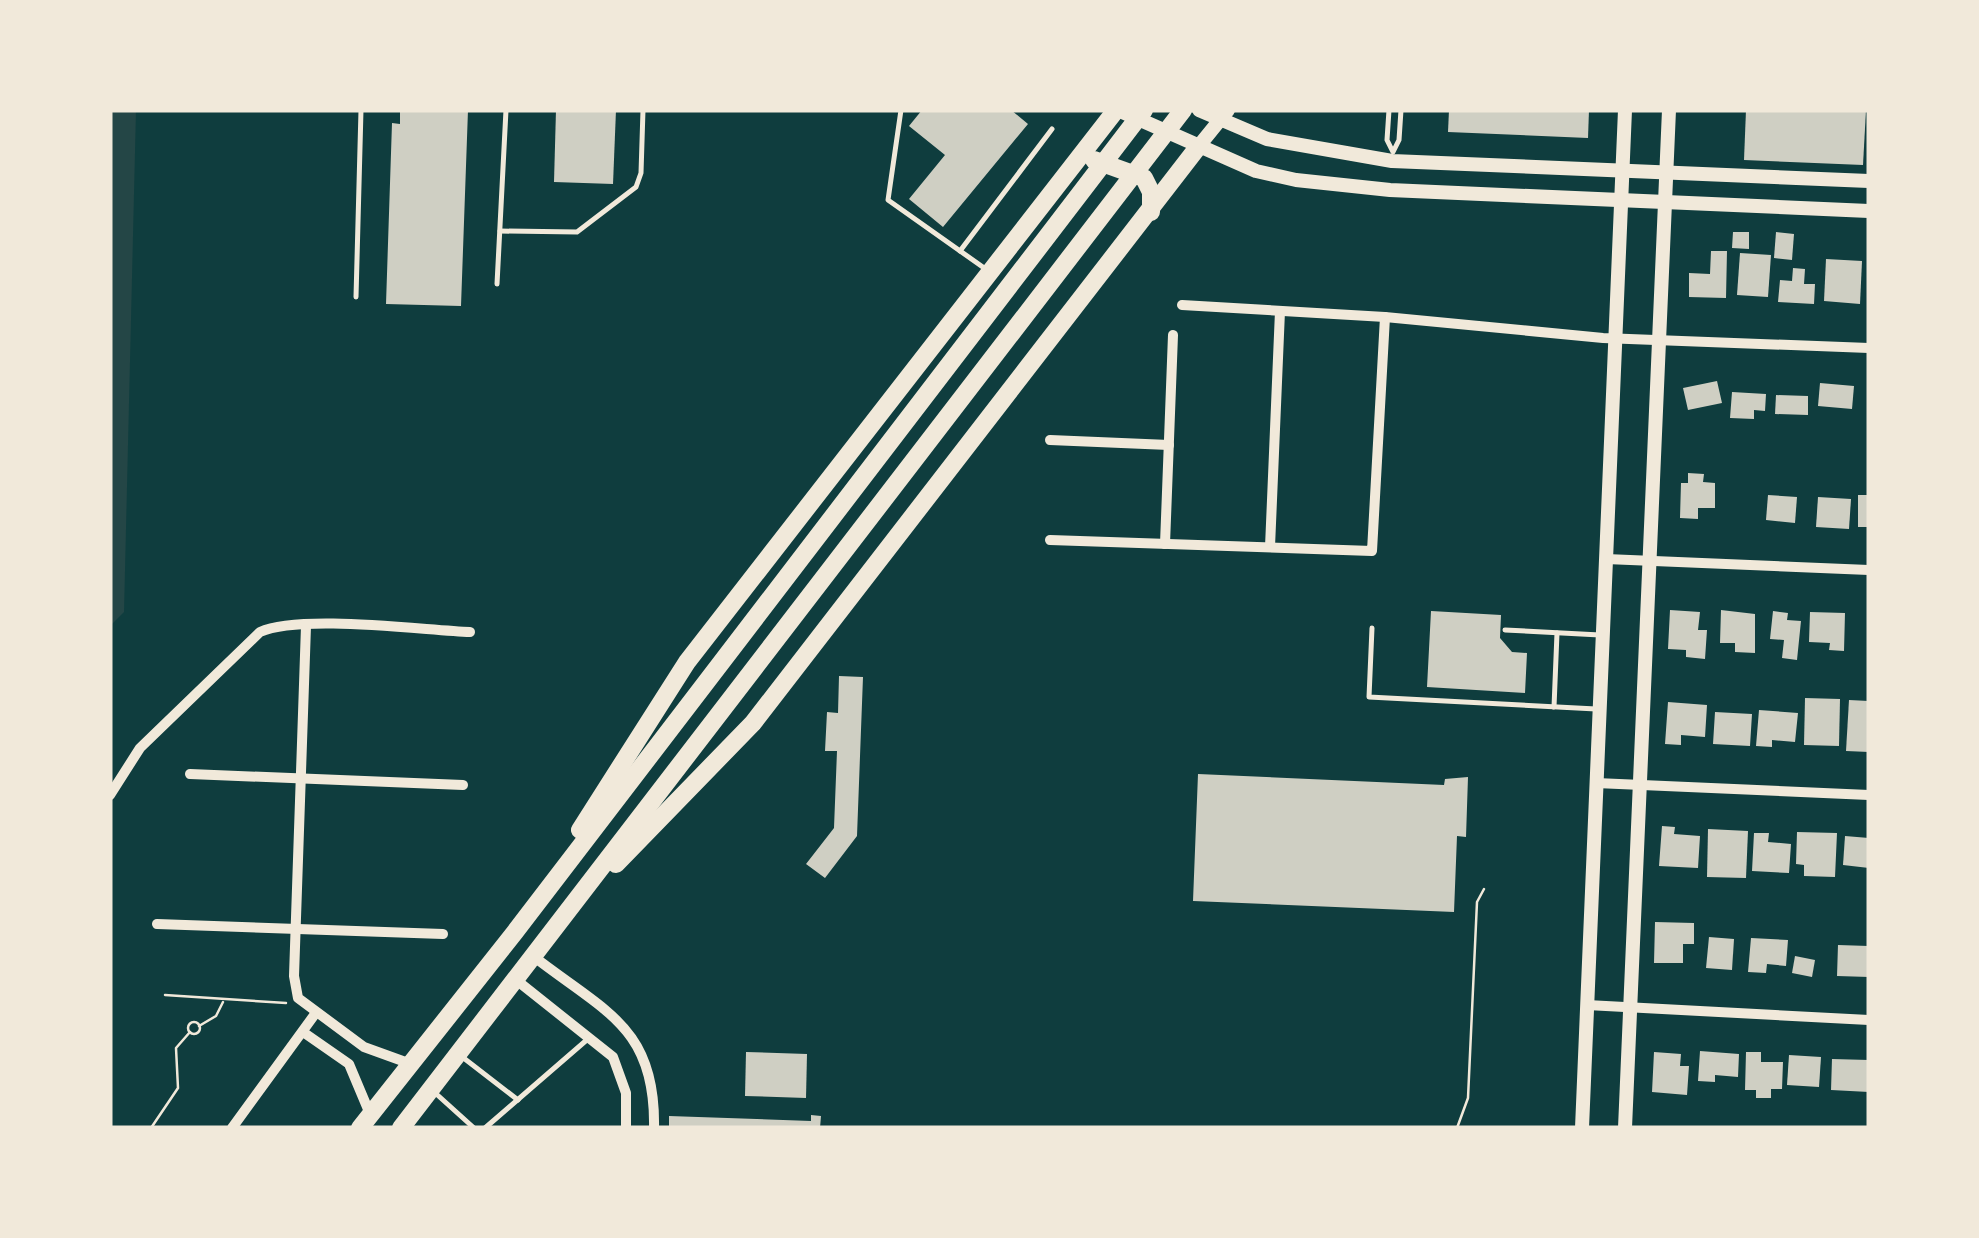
<svg xmlns="http://www.w3.org/2000/svg" width="1979" height="1238" font-family="'Open Sans',sans-serif">
<style>
.green{fill:#244646}
.building{fill:#cfcfc3}
.lines{fill:none;stroke-linecap:round;stroke-linejoin:round}
.path{stroke:#f1e9da;stroke-width:2.5}
.service{stroke:#f1e9da;stroke-width:5}
.minor{stroke:#f1e9da;stroke-width:10}
.secondary{stroke:#f1e9da;stroke-width:14}
.trunk{stroke:#f1e9da;stroke-width:18}
</style>
<rect width="100%" height="100%" fill="#0f3d3e"/>
<polygon class="green" points="110,110 136,110 124,612 110,626"/>
<g class="building">
<polygon points="400,110 468,110 461,306 386,304 392,123 400,124"/>
<polygon points="556,110 616,110 613,184 554,182"/>
<polygon points="922,110 1011,110 1028,124 943,227 909,199 945,155 909,126"/>
<polygon points="1449,110 1589,110 1588,138 1448,132"/>
<polygon points="1746,110 1866,110 1863,165 1744,160"/>
<polygon points="1733,232 1749,232 1749,249 1732,248"/>
<polygon points="1776,232 1794,234 1792,260 1774,258"/>
<polygon points="1711,251 1727,251 1726,298 1689,297 1689,273 1710,274"/>
<polygon points="1740,253 1771,255 1768,297 1737,295"/>
<polygon points="1826,259 1862,261 1860,304 1824,301"/>
<polygon points="1793,268 1805,269 1804,284 1815,284 1814,304 1778,302 1780,280 1792,281"/>
<polygon points="1717,381 1722,403 1688,410 1683,388"/>
<polygon points="1820,383 1854,386 1852,409 1818,406"/>
<polygon points="1732,392 1766,394 1765,411 1754,410 1754,419 1730,418"/>
<polygon points="1776,395 1808,396 1808,415 1775,414"/>
<polygon points="1688,473 1704,474 1703,482 1715,483 1715,508 1698,508 1698,519 1680,518 1681,483 1688,483"/>
<polygon points="1768,495 1797,497 1795,523 1766,520"/>
<rect x="1858" y="495" width="11" height="32"/>
<polygon points="1818,497 1851,499 1849,529 1816,527"/>
<polygon points="1670,610 1700,612 1698,630 1707,630 1705,659 1686,657 1686,650 1668,649"/>
<polygon points="1721,610 1755,614 1755,653 1735,652 1735,643 1720,643"/>
<polygon points="1431,611 1501,615 1500,638 1512,652 1527,653 1525,693 1427,687"/>
<polygon points="1773,611 1788,613 1787,620 1801,621 1797,660 1782,658 1784,640 1770,639"/>
<polygon points="1810,612 1845,613 1844,651 1829,650 1830,643 1809,642"/>
<polygon points="839,676 863,677 857,836 825,878 806,864 834,828 837,751 825,751 827,712 838,713"/>
<polygon points="1805,698 1840,699 1839,746 1804,745"/>
<polygon points="1849,700 1869,701 1869,752 1846,751"/>
<polygon points="1668,702 1707,705 1705,737 1681,735 1681,745 1665,744"/>
<polygon points="1759,710 1798,713 1795,742 1772,740 1772,747 1756,746"/>
<polygon points="1715,712 1752,714 1750,746 1713,744"/>
<polygon points="1198,774 1444,785 1445,779 1468,777 1466,837 1457,836 1454,912 1193,901"/>
<polygon points="1662,826 1675,827 1674,834 1700,836 1698,868 1659,866"/>
<polygon points="1708,829 1748,831 1746,878 1707,877"/>
<polygon points="1797,832 1837,833 1835,877 1804,876 1804,865 1796,864"/>
<polygon points="1754,833 1769,833 1768,842 1791,844 1789,873 1752,871"/>
<polygon points="1845,836 1869,838 1869,868 1843,865"/>
<polygon points="1655,922 1694,923 1694,944 1683,944 1683,963 1654,963"/>
<polygon points="1709,937 1734,939 1732,970 1706,968"/>
<polygon points="1751,938 1788,940 1786,966 1767,964 1766,973 1748,972"/>
<polygon points="1838,945 1869,946 1869,977 1837,976"/>
<polygon points="1795,956 1815,960 1812,977 1792,973"/>
<polygon points="1700,1051 1739,1054 1738,1077 1715,1075 1715,1082 1698,1081"/>
<polygon points="746,1052 807,1054 806,1098 745,1096"/>
<polygon points="1654,1052 1681,1054 1680,1066 1689,1066 1687,1095 1652,1092"/>
<polygon points="1746,1052 1761,1052 1761,1062 1783,1062 1782,1089 1771,1089 1771,1098 1756,1098 1756,1090 1745,1090"/>
<polygon points="1789,1055 1821,1057 1819,1087 1787,1085"/>
<polygon points="1832,1059 1869,1060 1869,1092 1831,1090"/>
<polygon points="811,1115 821,1116 820,1128 669,1128 669,1116 811,1121"/>
</g>
<g class="lines">
<g class="path">
<polyline points="165,995 286,1003"/>
<circle cx="194" cy="1028" r="6"/>
<polyline points="199,1026 216,1016 223,1002"/>
<polyline points="151,1128 178,1088 176,1048 190,1032"/>
<polyline points="1457,1128 1468,1098 1477,902 1484,889"/>
</g>
<g class="service">
<polyline points="901,110 888,200 987,270"/>
<polyline points="1389,110 1387,140 1393,152 1399,140 1401,110"/>
<polyline points="500,231 577,232 636,187 641,173 643,110"/>
<polyline points="960,251 1052,129"/>
<polyline points="497,284 506,110"/>
<polyline points="356,297 361,110"/>
<polyline points="1372,628 1369,697 1596,709"/>
<polyline points="1505,630 1600,635"/>
<polyline points="1554,707 1557,633"/>
<polyline points="461,1056 518,1100"/>
<polyline points="433,1091 474,1128"/>
<polyline points="485,1128 589,1038"/>
</g>
<g class="minor">
<polyline points="1182,305 1385,317 1603,338 1869,348"/>
<polyline points="1050,440 1169,445"/>
<polyline points="1050,540 1372,551 1385,317"/>
<polyline points="1165,544 1173,335"/>
<polyline points="1270,547 1280,311"/>
<polyline points="1606,559 1869,570"/>
<polyline points="306,626 294,976 298,998 364,1047 411,1064"/>
<polyline points="190,774 463,785"/>
<polyline points="1596,783 1869,795"/>
<path d="M110,795L140,748L260,632C300,614 421,630 470,632"/>
<polyline points="157,924 443,934"/>
<path d="M533,956C605,1012 656,1027 654,1128"/>
<polyline points="515,979 613,1057 626,1093 626,1128"/>
<polyline points="1587,1005 1869,1020"/>
<polyline points="303,1032 349,1064 370,1114"/>
<polyline points="232,1128 315,1014"/>
</g>
<g class="secondary">
<polyline points="1118,110 1256,171 1296,180 1390,190 1869,211"/>
<polyline points="1199,110 1267,139 1392,161 1869,181"/>
<polyline points="1198,147 1228,110"/>
<polyline points="1582,1128 1625,110"/>
<polyline points="1625,1128 1669,110"/>
</g>
<g class="trunk">
<polyline points="1094,160 1144,178 1151,192 1151,212"/>
<polyline points="580,830 687,662 1116,110"/>
<polyline points="616,864 753,723 1198,147"/>
<polyline points="360,1128 515,932 1144,110"/>
<polyline points="401,1128 1183,110"/>
</g>
</g>
<rect width="1979" height="1238" fill="none" stroke="#f1e9da" stroke-width="225"/>
</svg>
